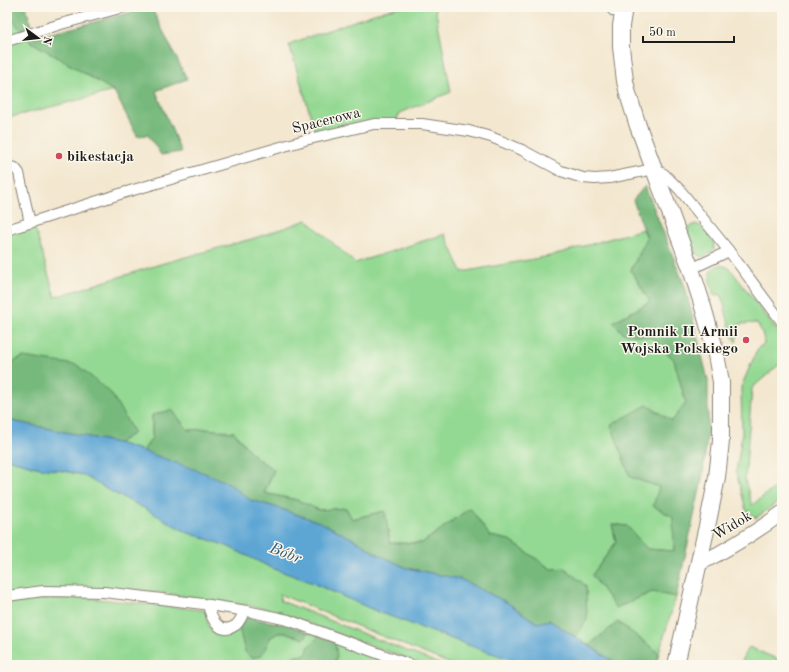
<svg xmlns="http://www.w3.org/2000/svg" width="789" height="672" font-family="'Old Standard TT',serif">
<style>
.green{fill:#94d993;stroke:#587a58}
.forest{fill:#77b97d;stroke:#4a6a4c}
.water{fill:#5da6d4;stroke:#3c6178}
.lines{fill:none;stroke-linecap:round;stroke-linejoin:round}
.minor-casing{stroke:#888276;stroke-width:12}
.secondary-casing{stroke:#888276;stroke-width:16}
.primary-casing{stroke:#888276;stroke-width:18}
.minor{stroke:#fff;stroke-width:10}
.secondary{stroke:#fff;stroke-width:14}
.primary{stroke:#fff;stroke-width:16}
.poi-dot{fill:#d1495b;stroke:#fbf7ec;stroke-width:1.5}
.labels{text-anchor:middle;stroke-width:3;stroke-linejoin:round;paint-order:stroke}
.street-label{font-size:15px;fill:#1c1c1c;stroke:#fbf7ec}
.poi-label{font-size:15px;font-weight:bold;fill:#1c1c1c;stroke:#fbf7ec;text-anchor:start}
.water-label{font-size:16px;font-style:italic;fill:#395a6f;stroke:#fbf7ec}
</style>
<rect width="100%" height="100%" fill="#fbf7ec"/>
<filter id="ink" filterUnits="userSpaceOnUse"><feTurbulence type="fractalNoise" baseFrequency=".025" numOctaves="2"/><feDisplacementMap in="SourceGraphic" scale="8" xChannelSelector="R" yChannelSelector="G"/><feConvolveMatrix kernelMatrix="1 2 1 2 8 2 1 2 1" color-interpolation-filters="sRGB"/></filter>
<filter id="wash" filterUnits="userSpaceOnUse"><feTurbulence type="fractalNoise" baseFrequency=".012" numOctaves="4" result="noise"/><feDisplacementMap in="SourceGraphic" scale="16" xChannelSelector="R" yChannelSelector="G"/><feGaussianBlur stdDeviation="0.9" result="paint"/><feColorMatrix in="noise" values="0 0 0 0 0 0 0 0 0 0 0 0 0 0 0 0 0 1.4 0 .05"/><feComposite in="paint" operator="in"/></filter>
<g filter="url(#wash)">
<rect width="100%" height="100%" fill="#f3e7cf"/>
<g class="green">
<polygon points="398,7 435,7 451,92 400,113 395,123 317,137 289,44 374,14"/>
<polygon points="7,13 30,41 114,91 7,118"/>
<polygon points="307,220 355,263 445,234 462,272 550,256 643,229 647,238 631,270 650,302 613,322 623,333 653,338 674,360 686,403 672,421 660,487 673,517 674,551 647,549 627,526 612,524 616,542 592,575 616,608 652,592 676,597 659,653 618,622 589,645 576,637 587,619 551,569 509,540 490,536 470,508 422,543 390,543 384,511 352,519 346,508 319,510 297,500 264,493 274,470 255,457 234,432 205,429 188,430 172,410 152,415 152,438 143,451 118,443 134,432 23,357 7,365 7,233 34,225 55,297 164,263 255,238"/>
<path d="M695,224L701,226L712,239L714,243V250C696,268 692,245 687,232L689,228Z"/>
<path d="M720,265L728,267L731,270L782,337V362L752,388L745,480L752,505L782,482V499L756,518L746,510L736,472L742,435L741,387L758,348L764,344C764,336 761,330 757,323L739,324L736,342L732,335L721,294L714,296C711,282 703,271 720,265Z"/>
<polygon points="7,459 40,468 64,471 83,475 110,491 144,508 186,532 227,546 272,568 308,581 376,611 479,649 516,661 522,665 453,665 279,594 281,601 442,665 422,665 400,656 277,612 282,611 143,590 115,588 104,592 7,596"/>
<path d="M80,597L202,610L207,612C205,620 210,632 218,635C223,636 227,635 232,634L237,625L265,649C267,645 268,640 271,637C280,628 294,635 304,639L307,632L319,636L309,646L306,654L273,662L266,665H7V603L42,599Z"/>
<polygon points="335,642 397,665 333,665 337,657"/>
<polygon points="749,647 782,661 782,665 740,665"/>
</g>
<g class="forest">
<polygon points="7,7 26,7 34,38 151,7 187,79 156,91 181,152 161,155 148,135 137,136 114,91 30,41 7,13"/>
<polygon points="645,186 685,287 708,380 708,431 702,480 676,597 652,592 616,608 592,575 616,542 612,524 627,526 647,549 674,551 673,517 653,506 659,487 630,477 611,425 647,405 672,421 686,403 674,360 653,338 623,333 613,322 650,302 631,270 647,238 633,200"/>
<polygon points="23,357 77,365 111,393 134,433 118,443 7,420 7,365"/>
<polygon points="172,410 188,430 205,429 234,432 255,457 274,470 264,493 297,500 319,510 346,508 352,519 385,511 390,543 422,543 470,508 490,536 509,540 551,569 565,568 586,586 587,619 576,637 549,620 537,623 508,603 460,579 407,568 377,554 353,539 322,523 272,506 250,500 228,483 143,451 152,438 152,415"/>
<polygon points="244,617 289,625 307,632 306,637 304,639 287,633 278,633 270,638 265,649 261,656 251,658 245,652 239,628"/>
<polygon points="618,622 659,653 656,665 619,665 589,645"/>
<polygon points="319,636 335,642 337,657 333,665 266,665 273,662 306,654 309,646"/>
</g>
<polygon class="water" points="7,420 118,443 143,451 210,475 228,483 250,500 272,506 322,523 353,539 377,554 407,568 460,579 508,603 537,623 549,620 619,665 522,665 516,661 479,649 376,611 308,581 272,568 227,546 186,532 144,508 110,491 83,475 64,471 40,468 7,459"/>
</g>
<g filter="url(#ink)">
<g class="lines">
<g class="minor-casing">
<g id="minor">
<polyline points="610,7 614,11 623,12"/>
<polyline points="7,41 61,24 124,7"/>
<polyline points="7,168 10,167 15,168 19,173 30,223"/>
<polyline points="7,230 123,193 305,140 374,124 422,124 469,131 491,137 522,150 561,171 583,178 595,179 609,178 654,169 664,174 680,190 729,251 782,322"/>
<polyline points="691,269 729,251"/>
<polyline points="7,596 43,591 104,592 203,604 247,611 288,620 410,665"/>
<path d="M208,605C211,618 219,637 236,625C240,622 242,615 245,611"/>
</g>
</g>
<g class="secondary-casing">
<path id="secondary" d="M699,564C728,549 756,532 782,513"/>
</g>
<g class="primary-casing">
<polyline id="primary" points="624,7 621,26 621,47 625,81 628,94 638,126 691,269 701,300 715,349 721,382 721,441 717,477 709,517 676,665"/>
</g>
<use href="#minor" class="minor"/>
<use href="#secondary" class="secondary"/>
<use href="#primary" class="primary"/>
</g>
</g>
<g class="poi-dot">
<circle cx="59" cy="156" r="4"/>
<circle cx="746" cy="340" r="4"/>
</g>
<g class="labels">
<g class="street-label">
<text transform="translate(326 120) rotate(-14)" y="5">Spacerowa</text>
<text transform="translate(732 525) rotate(-31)" y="5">Widok</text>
</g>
<g class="poi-label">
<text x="67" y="161">bikestacja</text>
<text x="738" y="336" text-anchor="end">Pomnik II Armii<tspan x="738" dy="17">Wojska Polskiego</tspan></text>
</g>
<g class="water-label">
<text transform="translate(286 552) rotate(21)" y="6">Bóbr</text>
</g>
</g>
<rect width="789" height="672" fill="none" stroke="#fbf7ec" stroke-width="24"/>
<g transform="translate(38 38) rotate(105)" stroke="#fbf7ec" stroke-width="3" paint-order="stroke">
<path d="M0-3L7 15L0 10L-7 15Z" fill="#1c1c1c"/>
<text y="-6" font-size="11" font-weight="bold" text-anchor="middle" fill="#1c1c1c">N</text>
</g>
<path d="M643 36v6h91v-6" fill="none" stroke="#1c1c1c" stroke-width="2"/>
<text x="649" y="36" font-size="12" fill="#1c1c1c" stroke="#fbf7ec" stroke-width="3" paint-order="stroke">50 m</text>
</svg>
